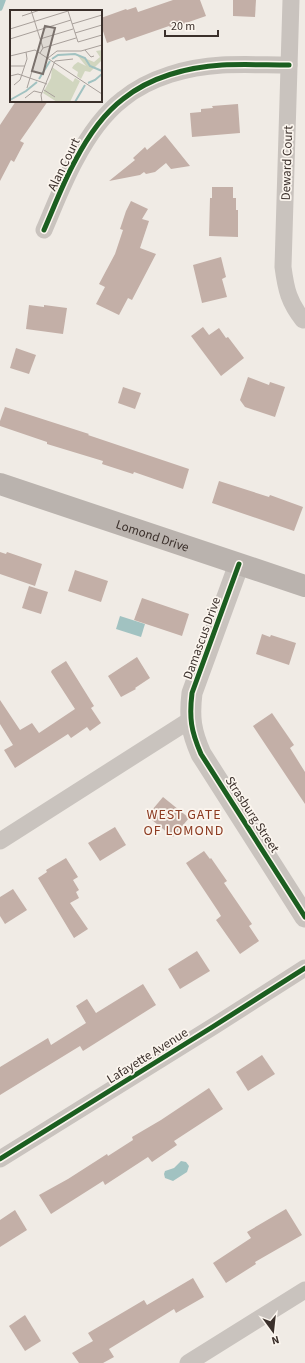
<svg xmlns="http://www.w3.org/2000/svg" width="305" height="1363" font-family="'Source Sans 3',sans-serif">
<style>
.water{fill:#a1c2c1}
.lines{fill:none;stroke-linecap:round;stroke-linejoin:round}
.stream{stroke:#a1c2c1;stroke-width:5.5}
.building{fill:#c3afa7}
.minor{stroke:#c9c3be;stroke-width:17}
.tertiary{stroke:#c9c3be;stroke-width:21}
.secondary{stroke:#bab3ae;stroke-width:22}
.cycleway-casing{stroke:#fbf5ee;stroke-width:8}
.cycleway{stroke:#1b5e20;stroke-width:5}
.labels{text-anchor:middle;stroke-width:3.5;stroke-linejoin:round;paint-order:stroke}
.street-label{font-size:13px;fill:#3b302b;stroke:#fbf5ee}
.neighbourhood-label{font-size:14px;letter-spacing:1px;fill:#8c3b22;stroke:#fbf5ee}
.inset-river{fill:none;stroke:#a1c2c1;stroke-width:2}
.inset-road{fill:none;stroke:#a8a09b;stroke-width:1}
.view{fill:#7a716c;fill-opacity:0.15;stroke:#7a716c;stroke-width:2}
.inset-edge{fill:none;stroke:#3b302b;stroke-width:2}
</style>
<rect width="100%" height="100%" fill="#f0ebe5"/>
<g class="water">
<polygon points="120,616 145,624 141,637 116,629"/>
<polygon points="181,1161 186,1162 189,1166 187,1172 173,1181 165,1178 164,1174 165,1171 174,1168"/>
</g>
<g class="lines">
<polyline class="stream" points="0,8 3,0"/>
</g>
<g class="building">
<polygon points="173,0 200,0 206,16 183,24 183,22 170,27 169,26 126,41 124,37 107,43 101,25 101,18 126,9 127,10 136,7 138,12"/>
<polygon points="233,0 256,0 255,17 233,16"/>
<polygon points="16,101 48,101 20,141 24,143 14,162 11,160 0,181 0,125"/>
<polygon points="238,104 240,133 192,137 190,113 201,112 201,109 213,108 212,106"/>
<polygon points="165,135 190,166 171,169 166,163 155,172 146,174 144,172 140,175 109,181 135,160 133,158 145,147 147,150"/>
<polygon points="212,187 233,187 233,198 236,198 236,210 238,210 238,237 209,236 210,198 212,198"/>
<polygon points="131,201 148,209 142,219 149,221 140,248 156,254 132,300 128,298 119,315 96,304 105,287 99,284 115,254 123,230 120,229 126,211"/>
<polygon points="221,257 226,277 222,279 227,297 202,303 193,265"/>
<polygon points="29,305 44,307 44,305 67,308 63,334 26,329"/>
<polygon points="203,327 209,335 219,328 226,338 228,337 244,358 221,376 191,336"/>
<polygon points="16,348 36,355 29,374 10,368"/>
<polygon points="248,377 269,385 270,382 285,387 275,417 245,407 240,400"/>
<polygon points="123,387 141,393 135,409 118,403"/>
<polygon points="5,407 89,434 88,435 189,469 183,489 134,472 133,474 102,464 103,461 47,444 47,442 0,426 0,421"/>
<polygon points="219,481 269,497 270,495 303,507 294,531 212,503"/>
<polygon points="0,552 6,554 7,552 42,564 35,586 0,574"/>
<polygon points="75,570 108,581 101,602 68,591"/>
<polygon points="29,586 48,592 41,614 22,608"/>
<polygon points="142,598 189,614 182,636 134,620"/>
<polygon points="262,634 270,637 271,635 296,643 289,665 256,654"/>
<polygon points="137,657 150,678 135,688 136,689 121,697 108,676"/>
<polygon points="66,661 94,706 91,708 101,723 90,731 87,727 71,738 68,734 15,768 4,750 13,745 0,724 0,700 20,730 32,723 39,733 75,709 51,672 52,670"/>
<polygon points="272,713 294,745 290,748 305,772 305,804 253,726"/>
<polygon points="163,797 189,818 173,837 147,816"/>
<polygon points="115,827 126,845 100,861 88,843"/>
<polygon points="204,851 210,859 211,858 227,881 224,883 252,924 249,926 259,941 240,954 216,920 221,916 218,911 186,863"/>
<polygon points="66,858 78,877 73,880 79,890 76,892 79,898 70,903 88,929 74,938 38,878 47,872 46,870"/>
<polygon points="13,889 27,910 5,924 0,916 0,897"/>
<polygon points="197,951 210,971 180,989 168,969"/>
<polygon points="143,984 156,1005 83,1051 80,1046 0,1095 0,1067 48,1038 51,1045 86,1023 76,1006 87,999 96,1013"/>
<polygon points="262,1055 275,1074 248,1091 236,1072"/>
<polygon points="209,1088 223,1109 174,1141 177,1145 152,1162 148,1157 105,1185 103,1181 51,1214 39,1195 68,1179 107,1154 108,1156 133,1140 132,1137 161,1120"/>
<polygon points="286,1209 302,1235 255,1262 256,1264 226,1283 213,1263 251,1238 247,1232"/>
<polygon points="15,1210 27,1230 0,1247 0,1220"/>
<polygon points="193,1278 204,1297 176,1313 174,1309 109,1349 114,1357 103,1363 79,1363 72,1353 93,1341 88,1333 144,1300 147,1305"/>
<polygon points="25,1315 41,1341 25,1351 9,1326"/>
</g>
<g class="lines">
<g class="minor">
<path d="M291,0L283,267C286,290 289,302 303,320"/>
<path d="M44,230C54,207 63,183 75,161C87,138 102,115 123,99C150,77 188,67 222,65C244,64 267,65 289,65"/>
<polyline points="0,841 190,720"/>
<polyline points="0,1159 214,1026 305,968"/>
<polyline points="188,1363 305,1290"/>
</g>
<path class="tertiary" d="M239,564L192,693C189,718 191,731 201,754L305,917"/>
<path class="secondary" id="s1" d="M0,484L305,586"/>
<g class="cycleway-casing">
<g id="cycleway">
<path d="M44,230C54,207 63,183 75,161C87,138 102,115 123,99C150,77 188,67 222,65C244,64 267,65 289,65"/>
<path d="M239,564L192,693C189,718 191,731 201,754L305,917"/>
<polyline points="0,1159 214,1026 305,968"/>
</g>
</g>
<use href="#cycleway" class="cycleway"/>
</g>
<g class="labels">
<g class="street-label">
<text transform="translate(286 163) rotate(-88)" y="5">Deward Court</text>
<text transform="translate(63 164) rotate(-64)" y="5">Alan Court</text>
<text dy="5" stroke="none"><textPath href="#s1" startOffset="161">Lomond Drive</textPath></text>
<text transform="translate(201 638) rotate(-70)" y="5">Damascus Drive</text>
<text transform="translate(253 814) rotate(57)" y="5">Strasburg Street</text>
<text transform="translate(147 1055) rotate(-32)" y="5">Lafayette Avenue</text>
</g>
<g class="neighbourhood-label">
<text x="184" y="819">WEST GATE<tspan x="184" dy="16">OF LOMOND</tspan></text>
</g>
</g>
<g transform="translate(10 10)">
<rect width="92" height="92" fill="#f0ebe5"/>
<path d="M92,40V50L80,62L75,61L71,69L67,66L68,62L62,58L64,55L68,52L76,56L67,45L84,52L90,47L86,41ZM42,57L63,72L65,68L70,71L60,92H47L33,83L41,68Z" fill="#d1d6bf"/>
<path class="inset-river" d="M42,49L48,45L65,44L75,48L80,56L92,61M29,69L40,51M78,73L85,70L92,64M0,90L16,81L27,72M65,92L75,75"/>
<path class="inset-road" d="M21,0L33,38M58,1L68,32M12,6L30,0M62,14L92,5M0,19L58,1M65,23L92,15M0,29L61,10M30,29L63,19M68,32L92,25M75,40L81,47L84,46M30,43L33,38L66,28M0,46L25,40L92,84M38,48L47,41H71L92,35M0,56H15M0,66L8,64L37,74M4,75L10,70L17,49L16,42M17,78L25,51M34,80L45,87M15,88L24,81L32,83M32,92L31,85L45,51L63,49"/>
<path class="view" d="M35,16L45,18L33,64L22,61Z"/>
<rect width="92" height="92" class="inset-edge"/>
</g>
<g transform="translate(273 1331) rotate(165)" stroke="#fbf5ee" stroke-width="3" paint-order="stroke">
<path d="M0-3L7 15L0 10L-7 15Z" fill="#3b302b"/>
<text y="-6" font-size="11" font-weight="bold" text-anchor="middle" fill="#3b302b">N</text>
</g>
<path d="M165 30v6h53v-6" fill="none" stroke="#3b302b" stroke-width="2"/>
<text x="171" y="30" font-size="12" fill="#3b302b" stroke="#fbf5ee" stroke-width="3" paint-order="stroke">20 m</text>
</svg>
